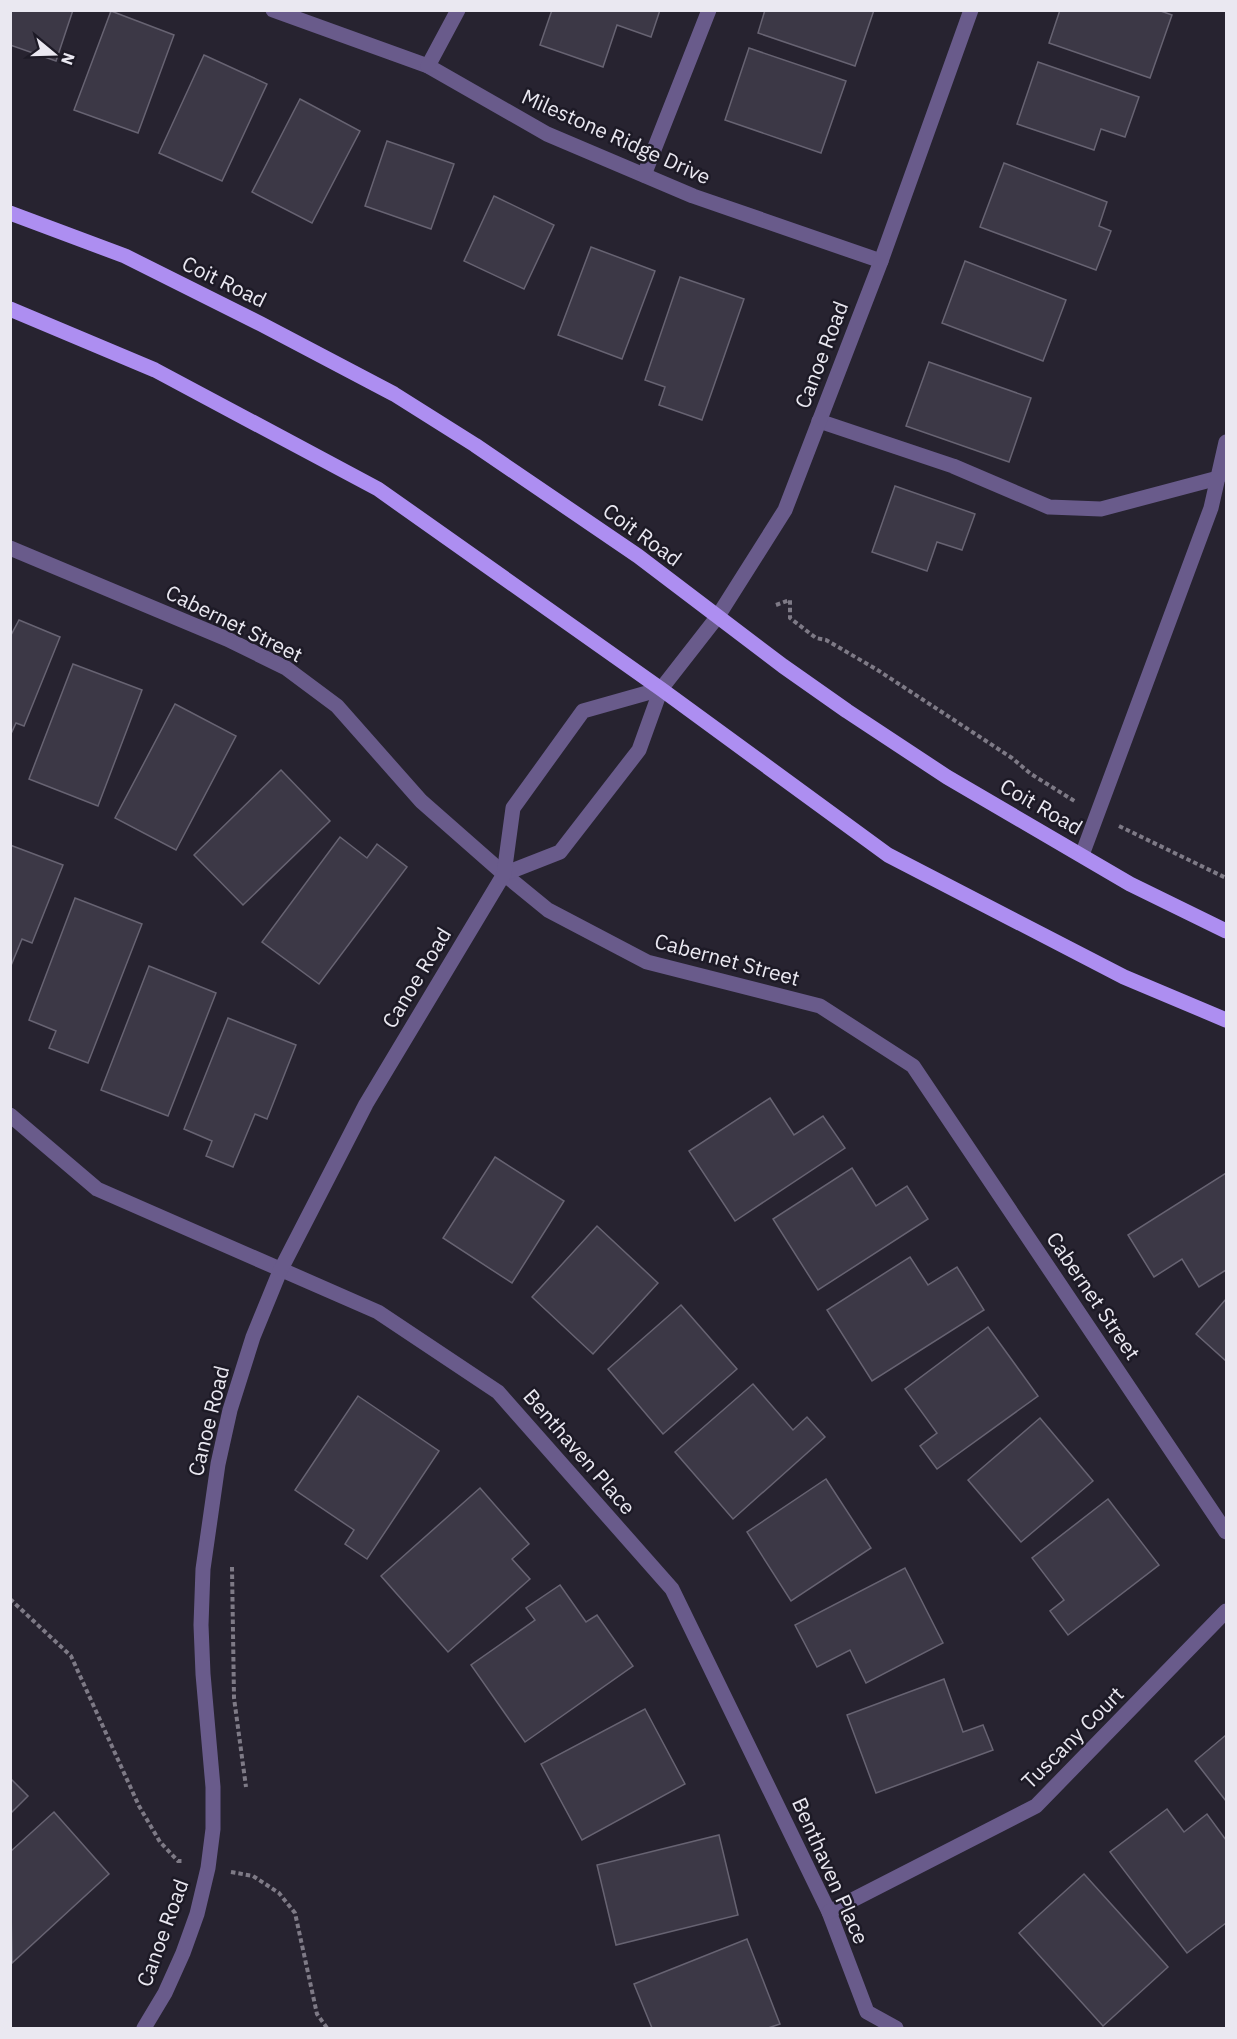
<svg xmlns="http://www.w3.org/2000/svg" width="1237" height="2039" font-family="'IBM Plex Sans',sans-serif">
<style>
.building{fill:#3c3846;stroke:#676372;stroke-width:1.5}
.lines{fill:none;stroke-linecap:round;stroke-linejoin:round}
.path{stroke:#7e7a86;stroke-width:4;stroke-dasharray:4.5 3;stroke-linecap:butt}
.minor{stroke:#695b8b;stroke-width:15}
.major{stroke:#ad8ef1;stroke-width:15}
.labels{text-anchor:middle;stroke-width:5;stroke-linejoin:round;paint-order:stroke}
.street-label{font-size:21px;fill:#eae8f1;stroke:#1d1a26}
</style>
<rect width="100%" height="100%" fill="#272330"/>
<g class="building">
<polygon points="10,10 73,10 56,61 10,45"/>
<polygon points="552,10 660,10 651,37 617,25 603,67 540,45"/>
<polygon points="765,10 874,10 855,66 758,33"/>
<polygon points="1060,10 1158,10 1172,15 1150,78 1049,43"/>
<polygon points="111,11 174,35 138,133 74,110"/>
<polygon points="749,48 846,81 821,153 725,120"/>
<polygon points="204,55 267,84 222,181 159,153"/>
<polygon points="1038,62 1139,97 1125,137 1101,129 1094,150 1017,124"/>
<polygon points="300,99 360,131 312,223 252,192"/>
<polygon points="387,141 454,164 431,229 365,206"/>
<polygon points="1004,163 1107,202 1099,226 1111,231 1096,270 980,227"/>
<polygon points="494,196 554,225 524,289 464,261"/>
<polygon points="591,247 655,271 622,359 558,335"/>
<polygon points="965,261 1066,300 1043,361 942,323"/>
<polygon points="680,277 744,299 702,420 659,405 665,387 645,380"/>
<polygon points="929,362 1031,398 1009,462 906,426"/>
<polygon points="895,486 975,514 962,550 937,542 927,571 872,552"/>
<polygon points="19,620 60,637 24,726 16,723 10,736 10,637"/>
<polygon points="73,664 142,690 98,806 29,779"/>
<polygon points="175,704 236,736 176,850 115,818"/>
<polygon points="281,770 330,821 243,905 194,855"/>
<polygon points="340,837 367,858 377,844 407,867 319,984 262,942"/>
<polygon points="10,845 63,865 32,943 22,939 10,968"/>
<polygon points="75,898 142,924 88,1063 49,1048 56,1031 29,1020"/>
<polygon points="149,966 216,993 168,1116 101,1090"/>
<polygon points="228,1018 296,1045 267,1119 255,1114 233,1167 206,1156 212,1141 184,1129"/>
<polygon points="770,1098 794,1135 823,1116 845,1148 735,1221 689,1151"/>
<polygon points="495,1157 564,1201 512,1283 443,1238"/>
<polygon points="852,1168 876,1206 907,1186 928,1219 818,1290 773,1219"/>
<polygon points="1226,1173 1226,1270 1199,1287 1182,1259 1154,1277 1128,1235"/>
<polygon points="597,1226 658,1283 593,1354 532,1297"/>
<polygon points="910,1257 928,1285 957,1267 984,1310 872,1381 827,1310"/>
<polygon points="1226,1299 1226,1361 1196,1334"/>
<polygon points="681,1305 737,1369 663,1434 608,1369"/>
<polygon points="988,1327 1038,1396 937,1469 920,1446 937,1433 905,1389"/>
<polygon points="753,1384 793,1430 807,1417 825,1437 733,1519 675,1452"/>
<polygon points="358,1396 439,1451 367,1559 345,1544 354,1530 295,1490"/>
<polygon points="1040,1418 1093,1481 1021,1542 968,1480"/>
<polygon points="826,1479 871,1548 791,1601 747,1532"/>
<polygon points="480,1488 529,1544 512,1559 530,1579 448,1652 381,1576"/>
<polygon points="1108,1499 1159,1565 1068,1635 1050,1611 1064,1600 1032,1558"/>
<polygon points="905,1568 943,1643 866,1683 850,1650 817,1667 795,1625"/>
<polygon points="560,1585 586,1622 597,1615 633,1666 525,1742 471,1665 535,1620 526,1608"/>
<polygon points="944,1679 963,1732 983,1725 993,1750 876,1793 847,1715"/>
<polygon points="645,1709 685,1784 582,1840 541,1764"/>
<polygon points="1226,1735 1226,1801 1195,1761"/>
<polygon points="10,1778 28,1796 10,1814"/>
<polygon points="1167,1809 1184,1832 1207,1814 1226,1840 1226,1923 1187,1953 1110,1852"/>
<polygon points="54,1812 109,1874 12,1963 10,1852"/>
<polygon points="719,1835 738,1915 616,1945 597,1865"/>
<polygon points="1084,1874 1168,1967 1103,2026 1019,1933"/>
<polygon points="747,1939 780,2024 768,2028 652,2028 634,1984"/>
</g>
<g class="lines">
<g class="path">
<polyline points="776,605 790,600 790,618 816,638 826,640 876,669 1012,758 1031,774 1076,802"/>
<polyline points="1119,826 1226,878"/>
<polyline points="232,1567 234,1698 246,1787"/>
<polyline points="10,1599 71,1656 139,1806 160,1842 178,1861 183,1861"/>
<polyline points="231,1872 253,1876 279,1893 295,1913 317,2014 327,2028"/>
</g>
<g class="minor">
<polyline points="273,10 428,66 547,134 693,196 881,261"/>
<polyline points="428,66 458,10"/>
<polyline points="644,175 709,10"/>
<polyline points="819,421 953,466 1049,507 1101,509 1218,478"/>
<polyline points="10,548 227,639 286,668 337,706 421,801 504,874 548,910 647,962 820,1006 913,1066 1226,1532"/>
<polyline points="1082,855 1211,508 1226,442"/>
<polyline points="504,874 560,852 639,750 661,689 718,616 785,510 881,261 971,10"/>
<polyline points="10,1115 97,1189 378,1312 498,1392 672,1589 829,1912 867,2012 896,2028"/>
<polyline points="829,1912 1036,1806 1226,1611"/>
<polyline points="144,2028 165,1993 183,1953 197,1914 208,1868 213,1829 213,1787 203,1674 201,1625 203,1569 218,1464 230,1410 253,1337 280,1271 366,1104 504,874 513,808 583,711 661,689"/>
</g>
<g class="major">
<polyline points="10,213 125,256 261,324 394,394 475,445 638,556 783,666 847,711 947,777 1130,884 1226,931"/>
<polyline points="10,309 155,370 378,489 661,689 888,855 1124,977 1226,1020"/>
</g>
</g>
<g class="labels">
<g class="street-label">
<text transform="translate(616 137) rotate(24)" y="7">Milestone Ridge Drive</text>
<text transform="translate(224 282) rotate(26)" y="7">Coit Road</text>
<text transform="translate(822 355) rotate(-69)" y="7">Canoe Road</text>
<text transform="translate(642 535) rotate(36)" y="7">Coit Road</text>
<text transform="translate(234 624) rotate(26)" y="7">Cabernet Street</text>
<text transform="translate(1041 807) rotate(30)" y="7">Coit Road</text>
<text transform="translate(727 960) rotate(15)" y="7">Cabernet Street</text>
<text transform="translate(417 978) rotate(-59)" y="7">Canoe Road</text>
<text transform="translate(1093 1296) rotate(56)" y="7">Cabernet Street</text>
<text transform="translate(209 1421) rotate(-76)" y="7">Canoe Road</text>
<text transform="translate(579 1452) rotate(49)" y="7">Benthaven Place</text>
<text transform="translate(1073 1738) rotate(-45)" y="7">Tuscany Court</text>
<text transform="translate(830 1871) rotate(66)" y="7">Benthaven Place</text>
<text transform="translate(163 1933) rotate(-70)" y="7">Canoe Road</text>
</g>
</g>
<rect width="1237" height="2039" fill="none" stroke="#eae8f1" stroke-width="24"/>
<g transform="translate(54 54) rotate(109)" stroke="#1d1a26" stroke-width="4.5" paint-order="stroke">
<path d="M0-4.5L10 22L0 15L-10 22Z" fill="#eae8f1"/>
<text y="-9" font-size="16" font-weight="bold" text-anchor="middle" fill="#eae8f1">N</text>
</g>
</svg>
